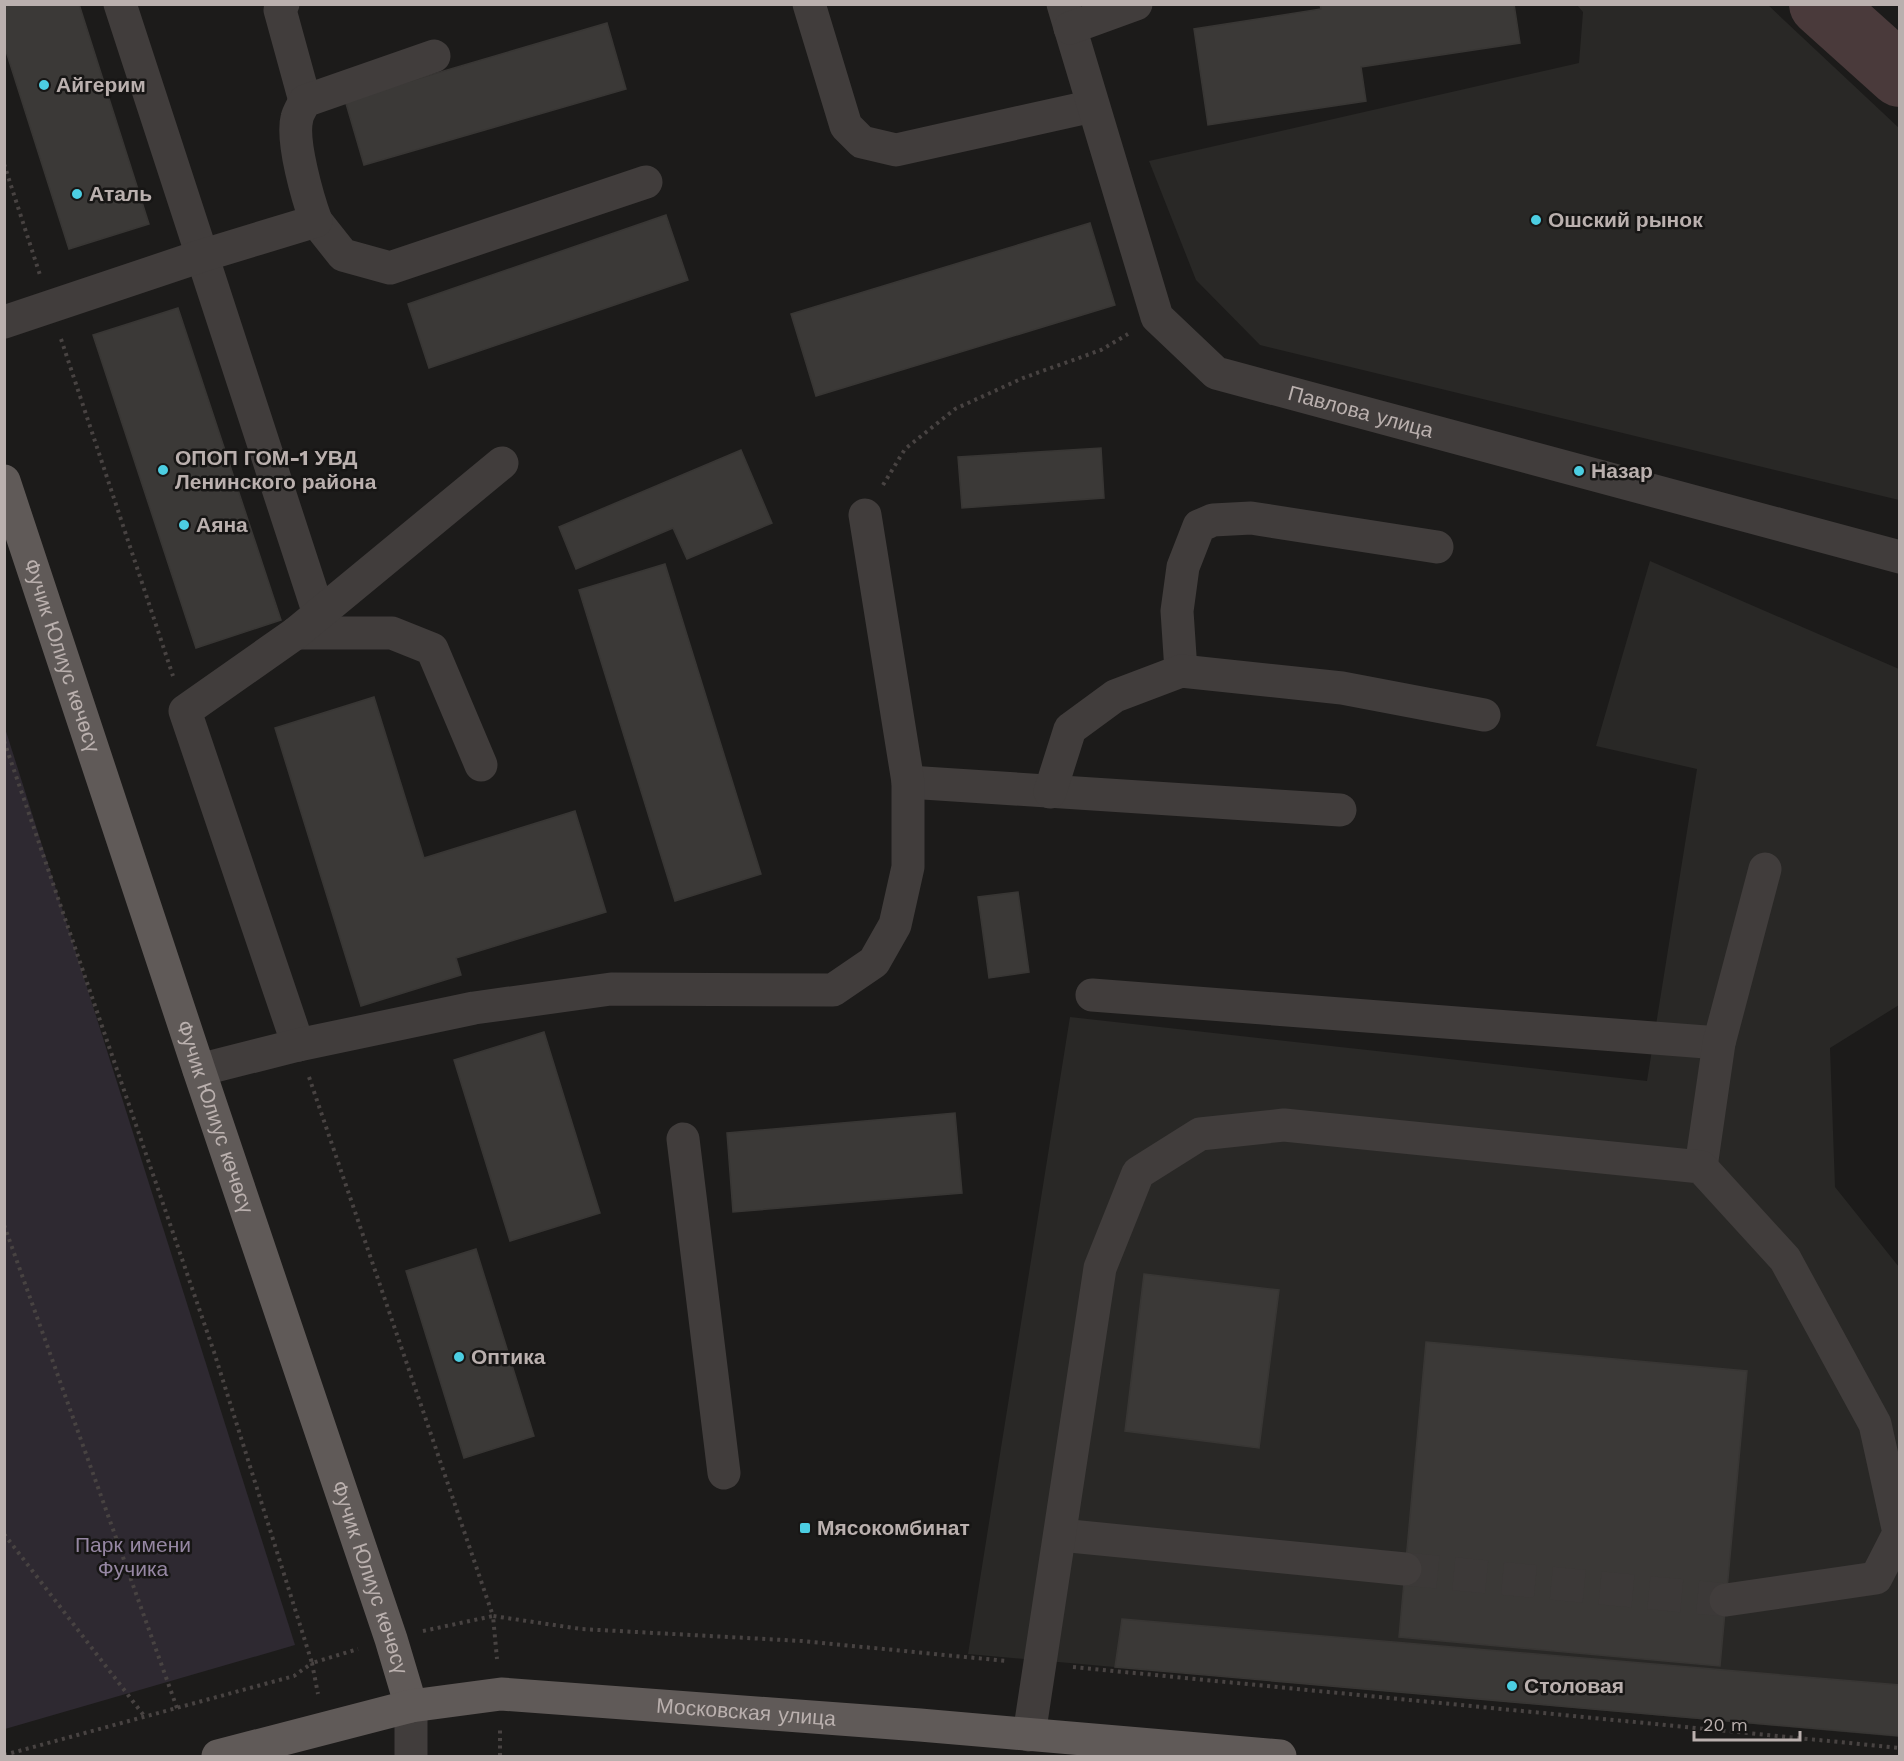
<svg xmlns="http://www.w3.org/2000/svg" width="1904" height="1761" font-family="'Work Sans',sans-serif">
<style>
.built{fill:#292826}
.green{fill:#2e2931}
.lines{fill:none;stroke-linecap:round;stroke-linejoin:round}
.river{stroke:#4a3a3b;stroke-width:64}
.building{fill:#3b3937;stroke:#383634;stroke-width:1.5}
.minor-tunnel{stroke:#3c3938;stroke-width:33;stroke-dasharray:33 16;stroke-linecap:butt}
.path{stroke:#484342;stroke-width:4;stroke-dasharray:3 4.5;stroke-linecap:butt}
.minor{stroke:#413d3c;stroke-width:33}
.major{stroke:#605a58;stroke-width:33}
.poi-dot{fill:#4ccee2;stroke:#171615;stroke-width:2}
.labels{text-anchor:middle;stroke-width:5;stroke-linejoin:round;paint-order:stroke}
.poi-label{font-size:21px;font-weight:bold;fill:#bab0ae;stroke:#171615;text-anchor:start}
.street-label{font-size:21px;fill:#bab0ae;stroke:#171615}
.park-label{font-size:21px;fill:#9687a3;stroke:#171615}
</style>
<rect width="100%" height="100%" fill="#1c1b1a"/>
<g class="built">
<polygon points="1577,5 1768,5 1899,128 1899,500 1260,345 1196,280 1149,161 1579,63 1583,12"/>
<polygon points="1650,561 1899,669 1899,1005 1830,1048 1835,1187 1899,1267 1899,1737 968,1654 1070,1017 1647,1081 1697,769 1596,746"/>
</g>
<polygon class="green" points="4,725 295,1645 5,1729 4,1729"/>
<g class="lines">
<polyline class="river" points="1821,4 1900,75"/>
</g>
<g class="building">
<polygon points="4,4 79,4 149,224 69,249 4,45"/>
<polygon points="1320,4 1514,4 1520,43 1361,67 1366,101 1208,125 1194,29 1321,9"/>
<polygon points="607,23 626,89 364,165 345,100"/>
<polygon points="666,215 688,280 429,368 408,304"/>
<polygon points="1090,223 1115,305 816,396 791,314"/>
<polygon points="178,308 281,620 196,648 93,335"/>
<polygon points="1101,448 1104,498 962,508 958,457"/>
<polygon points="741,450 772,523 687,559 673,528 576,569 559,527"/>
<polygon points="665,564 761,874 675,901 579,590"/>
<polygon points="374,697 424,858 575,811 606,912 456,958 461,975 361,1006 275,728"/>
<polygon points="1018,892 1029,972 989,978 978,897"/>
<polygon points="544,1032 600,1213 510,1241 454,1060"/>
<polygon points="955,1113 962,1193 733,1212 727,1133"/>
<polygon points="476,1249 534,1436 464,1458 406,1271"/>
<polygon points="1144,1274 1279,1290 1259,1448 1125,1431"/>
<polygon points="1426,1342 1747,1371 1720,1666 1399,1637"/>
<polygon points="1122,1619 1900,1685 1900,1736 1115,1667"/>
</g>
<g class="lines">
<polyline class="minor-tunnel" points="1405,1569 1726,1600"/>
<g class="path">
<polyline points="4,164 40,275"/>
<polyline points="61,339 173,676"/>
<polyline points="883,485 905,449 955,409 1023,378 1101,350 1128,334"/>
<polyline points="4,741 214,1352 312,1663 358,1649"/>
<polyline points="309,1077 493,1616 581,1629 802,1641 1006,1661"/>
<polyline points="4,1225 177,1708"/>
<polyline points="4,1534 145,1717"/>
<polyline points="423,1631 493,1616 497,1659"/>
<polyline points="1073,1667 1900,1748"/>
<polyline points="4,1755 294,1676 312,1663 318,1694"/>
<polyline points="500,1756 500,1730"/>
</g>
<g class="minor">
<polyline points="120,4 319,614"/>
<polyline points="283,4 280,10 305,101"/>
<polyline points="809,4 846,126 862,142 896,150 1093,106"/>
<path id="s1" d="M1063,4L1157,317L1216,373L1900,557"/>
<polyline points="1070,28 1136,4"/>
<polyline points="316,221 343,255 390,268 646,182"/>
<path d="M4,322L201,256L316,221C308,199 291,141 297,118C298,113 302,107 305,101L434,56"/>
<polyline points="296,633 392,633 432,649 481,765"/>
<polyline points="1181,671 1177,611 1183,567 1199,526 1213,520 1251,518 1437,547"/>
<polyline points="908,782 1340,810"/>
<polyline points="1050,792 1070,729 1115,696 1181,671 1342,688 1484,715"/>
<polyline points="1092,995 1719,1043"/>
<polyline points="298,1045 185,711 296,633 502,463"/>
<polyline points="199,1070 298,1045 474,1008 611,989 833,990 874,962 895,925 908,867 908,782 865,515"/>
<polyline points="683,1139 724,1473"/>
<polyline points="1701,1167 1719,1043 1765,869"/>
<polyline points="1060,1535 1405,1569"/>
<polyline points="411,1706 411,1756"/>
<polyline points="1029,1735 1100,1268 1138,1173 1200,1134 1284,1125 1701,1167 1785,1259 1875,1424 1899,1533 1876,1578 1726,1600"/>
</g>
<g class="major">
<path id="s2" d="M4,481L199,1070L391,1639L411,1706"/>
<path id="s3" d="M218,1756L411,1706L501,1694L920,1725L1280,1756"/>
</g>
</g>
<g class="poi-dot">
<circle cx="44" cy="85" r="6"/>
<circle cx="77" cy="194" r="6"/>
<circle cx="1536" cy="220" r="6"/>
<circle cx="163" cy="470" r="6"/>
<circle cx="1579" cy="471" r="6"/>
<circle cx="184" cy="525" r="6"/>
<circle cx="459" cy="1357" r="6"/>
<rect x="799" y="1522" width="12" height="12" rx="3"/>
<circle cx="1512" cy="1686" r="6"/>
</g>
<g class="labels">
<g class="poi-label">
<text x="56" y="92">Айгерим</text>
<text x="89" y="201">Аталь</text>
<text x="1548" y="227">Ошский рынок</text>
<text x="175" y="465">ОПОП ГОМ-1 УВД<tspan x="175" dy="24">Ленинского района</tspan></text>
<text x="1591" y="478">Назар</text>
<text x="196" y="532">Аяна</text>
<text x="471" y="1364">Оптика</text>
<text x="817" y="1535">Мясокомбинат</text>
<text x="1524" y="1693">Столовая</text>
</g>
<g class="street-label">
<text dy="7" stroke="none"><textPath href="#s1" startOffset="558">Павлова улица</textPath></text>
<text dy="7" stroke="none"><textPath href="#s2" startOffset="184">Фучик Юлиус көчөсү</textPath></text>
<text dy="7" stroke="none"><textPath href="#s2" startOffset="670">Фучик Юлиус көчөсү</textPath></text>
<text dy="7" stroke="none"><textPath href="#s2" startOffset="1156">Фучик Юлиус көчөсү</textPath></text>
<text dy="7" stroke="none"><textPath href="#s3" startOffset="536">Московская улица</textPath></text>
</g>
<g class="park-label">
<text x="133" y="1552">Парк имени<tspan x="133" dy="24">Фучика</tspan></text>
</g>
</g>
<rect width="1904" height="1761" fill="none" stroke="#bab0ae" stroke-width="12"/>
<path d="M1694 1731v9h106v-9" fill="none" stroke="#bab0ae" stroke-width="3"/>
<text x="1703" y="1731" font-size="18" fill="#bab0ae" stroke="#171615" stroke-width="4.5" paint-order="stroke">20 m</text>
</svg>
